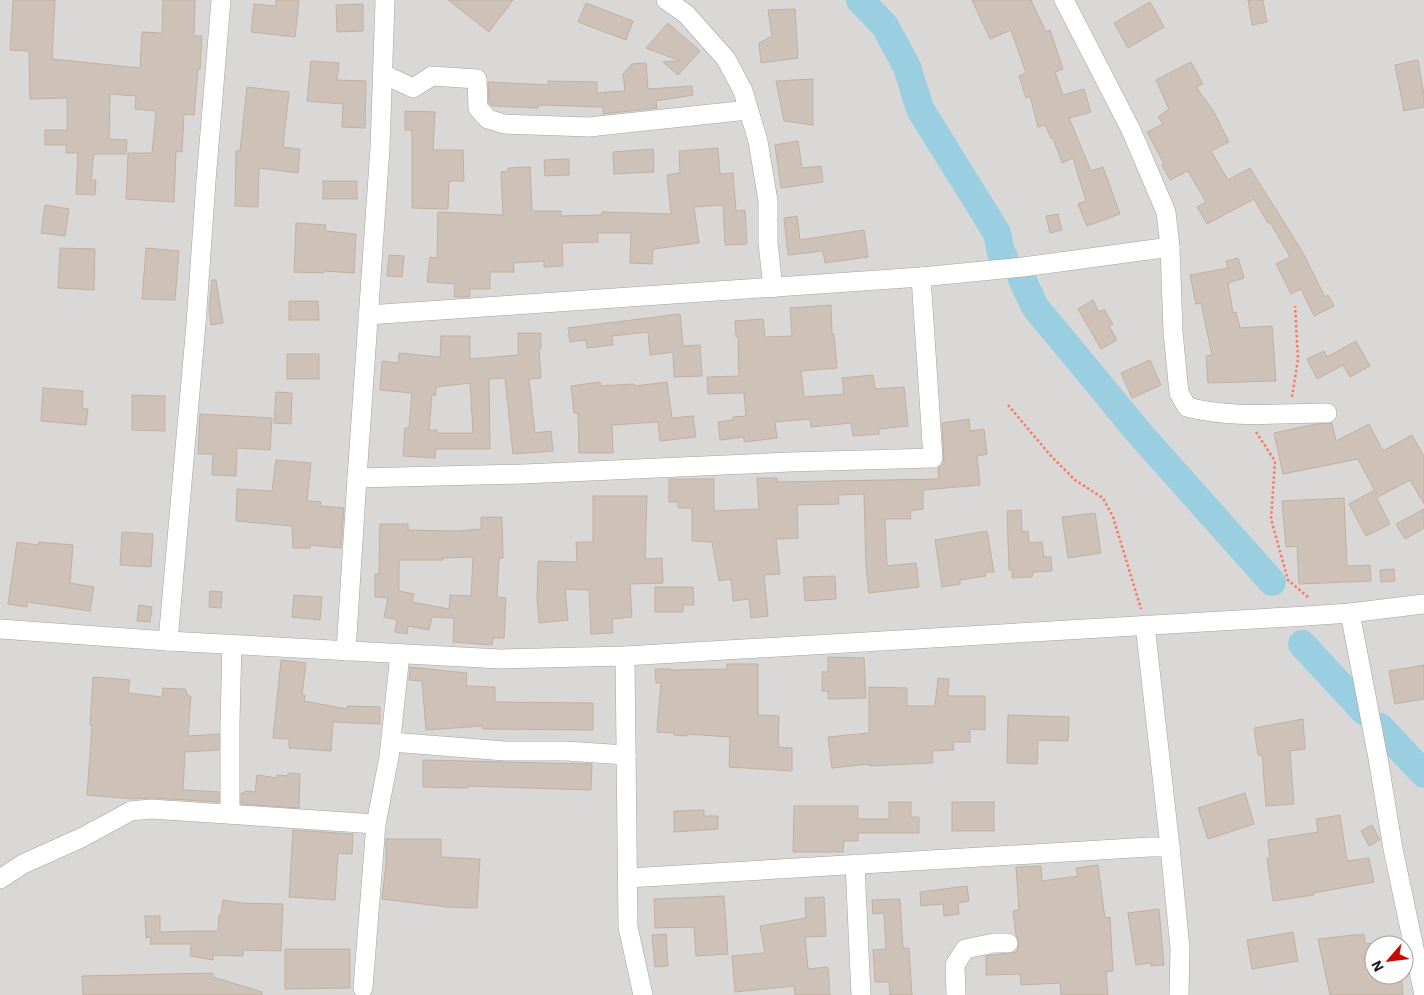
<svg xmlns="http://www.w3.org/2000/svg" width="1424" height="995" font-family="'IBM Plex Sans',sans-serif">
<style>
.residential{fill:#d9d8d7;fill-rule:evenodd}
.lines{fill:none;stroke-linecap:round;stroke-linejoin:round}
.river{stroke:#9acee1;stroke-width:28}
.building{fill:#cec2b8;stroke:#c1b0a0;fill-rule:evenodd}
.street-casing{stroke:#a2a2a2;stroke-width:20}
.path{stroke:#ff765e;stroke-width:2.5;stroke-dasharray:2.5 2.5;stroke-linecap:butt}
.street{stroke:#fff;stroke-width:19}
</style>
<rect width="100%" height="100%" fill="#eee9df"/>
<path class="residential" d="M0,0H1424V995H0ZM1374,945H1404V975H1374Z"/>
<g class="lines">
<g class="river">
<polyline points="860,0 885,26 907,67 920,109 997,233 1001,253 1004,257"/>
<polyline points="1022,279 1035,307 1065,343 1140,434 1272,582"/>
<polyline points="1302,644 1364,711"/>
<polyline points="1380,727 1424,774"/>
</g>
</g>
<g class="building">
<polygon points="13,0 55,0 52,59 140,68 142,32 162,33 163,0 195,0 194,36 202,36 200,69 198,69 194,115 184,114 182,152 176,151 174,202 126,199 128,153 152,153 156,111 135,109 136,96 110,94 109,139 127,140 126,154 94,154 91,180 96,180 95,195 76,194 78,153 66,153 66,145 45,145 45,130 67,130 67,98 30,99 29,51 10,50"/>
<polygon points="276,0 299,0 295,37 251,32 254,4 276,6"/>
<polygon points="448,0 513,0 489,32"/>
<polygon points="972,0 1031,0 1046,32 1050,30 1063,69 1055,72 1063,95 1084,89 1091,112 1069,118 1091,171 1103,167 1120,214 1087,226 1078,204 1086,201 1073,158 1062,163 1053,138 1051,138 1045,125 1038,127 1030,96 1026,98 1019,76 1026,73 1011,30 990,39"/>
<polygon points="1248,0 1263,0 1267,22 1252,25"/>
<polygon points="1150,2 1164,27 1128,48 1114,23"/>
<polygon points="586,3 633,21 626,40 578,22"/>
<polygon points="363,4 363,31 337,32 336,5"/>
<polygon points="795,9 798,58 761,63 759,43 772,36 768,10"/>
<polygon points="668,23 700,51 678,75 663,62 680,61 646,48"/>
<polygon points="1418,60 1424,95 1424,107 1404,111 1395,65"/>
<polygon points="311,61 339,63 337,80 366,81 365,128 342,127 343,104 307,101"/>
<polygon points="1191,62 1203,84 1196,87 1213,110 1229,142 1211,151 1228,180 1250,168 1302,251 1325,297 1328,295 1334,306 1314,316 1301,289 1291,294 1276,264 1290,257 1270,222 1268,223 1254,199 1207,224 1197,207 1206,202 1188,171 1170,180 1162,165 1164,164 1147,132 1163,124 1158,117 1169,109 1156,80"/>
<polygon points="646,63 648,89 692,86 693,95 656,101 657,108 603,114 603,107 538,105 538,108 492,106 489,103 488,82 548,85 548,81 597,82 597,93 606,92 605,94 607,92 625,91 623,74 632,64"/>
<polygon points="813,79 813,125 784,121 776,81"/>
<polygon points="247,87 289,92 283,147 300,149 298,173 259,168 258,207 235,206 236,151 240,151"/>
<polygon points="405,111 435,112 433,150 463,150 464,181 449,181 448,209 412,208 412,130 405,130"/>
<polygon points="798,141 802,168 821,166 823,182 781,188 775,145"/>
<polygon points="718,148 720,174 733,173 736,211 745,210 747,244 725,245 723,205 694,207 699,243 653,249 652,264 630,263 631,233 598,233 598,242 562,243 563,266 544,267 544,261 513,263 514,272 490,272 490,289 470,289 470,297 454,297 455,284 427,282 430,257 437,258 438,212 503,215 501,172 508,171 508,168 530,167 532,211 561,211 561,216 602,215 602,212 671,214 667,175 680,173 679,151"/>
<polygon points="653,149 654,172 614,174 613,152"/>
<polygon points="569,159 569,175 545,176 544,160"/>
<rect x="323" y="181" width="34" height="18"/>
<polygon points="45,205 69,209 65,236 41,233"/>
<polygon points="1058,214 1062,230 1050,233 1046,216"/>
<polygon points="797,216 800,240 864,230 868,257 825,263 823,251 788,255 784,218"/>
<polygon points="296,223 326,225 325,231 356,234 354,273 324,271 323,273 294,272"/>
<polygon points="60,248 95,249 94,290 58,288"/>
<polygon points="146,248 179,251 175,300 142,299"/>
<polygon points="389,255 404,256 402,277 387,276"/>
<polygon points="1238,258 1244,278 1228,283 1233,313 1236,312 1240,328 1272,326 1276,381 1208,383 1206,356 1212,355 1201,303 1196,304 1190,275 1228,268 1226,261"/>
<polygon points="212,280 216,280 223,323 211,325 209,309"/>
<polygon points="1093,300 1099,312 1104,309 1113,324 1109,326 1117,340 1101,349 1078,309"/>
<polygon points="289,301 318,301 319,320 289,320"/>
<polygon points="831,305 832,334 834,334 837,368 801,371 804,397 844,394 842,378 873,375 875,389 904,387 908,426 879,429 879,434 853,436 851,423 811,427 810,419 775,422 777,438 744,442 744,437 720,440 718,422 733,420 733,417 746,416 744,393 708,394 707,377 739,376 738,337 736,337 735,321 763,319 765,337 792,336 790,308"/>
<polygon points="680,314 683,346 700,345 702,376 674,377 673,352 650,355 648,332 612,336 613,345 587,348 586,340 570,342 568,328"/>
<path d="M518,333H541V348H539L541,378L529,379L535,433L551,431L553,451L513,454L505,378L489,379L490,449H436L435,458L403,456L405,428H409L412,393L380,390L382,361L398,363L399,353L440,357L441,336H470V359L518,355ZM470,383L473,433H437V430H429L432,395H436V387Z"/>
<polygon points="1356,341 1370,366 1350,377 1343,365 1317,379 1307,359 1324,351 1327,357"/>
<rect x="287" y="354" width="32" height="25"/>
<polygon points="1150,360 1161,385 1132,398 1121,373"/>
<polygon points="600,382 601,386 634,384 635,386 667,382 672,418 693,416 696,437 660,441 658,422 612,425 613,453 579,453 578,413 574,413 571,386"/>
<polygon points="43,388 83,391 82,408 88,409 86,425 41,421"/>
<polygon points="276,392 292,393 291,424 274,423"/>
<polygon points="132,395 165,396 165,431 132,430"/>
<polygon points="200,414 272,418 270,450 237,448 236,476 212,475 213,454 198,454"/>
<polygon points="969,419 970,431 984,429 987,454 977,456 980,485 923,490 923,509 910,511 911,519 885,519 887,566 916,563 919,587 869,593 866,568 864,494 838,495 839,504 797,505 798,538 776,539 780,574 764,575 768,616 751,618 749,599 733,601 731,579 719,581 712,542 692,541 692,508 678,508 678,502 669,502 669,479 714,479 714,511 759,509 757,478 777,478 777,482 939,479 938,468 944,464 942,423"/>
<polygon points="1332,423 1336,441 1369,424 1383,451 1412,435 1424,456 1424,504 1410,480 1378,497 1358,459 1283,474 1274,433 1316,424"/>
<polygon points="276,460 311,463 307,501 321,502 320,506 344,508 341,548 310,545 310,548 293,548 292,526 236,521 237,489 272,491"/>
<polygon points="1373,491 1390,524 1366,536 1349,504"/>
<polygon points="593,496 647,496 645,559 662,558 663,583 630,584 632,617 612,619 613,633 591,634 589,590 565,589 568,620 539,623 537,599 538,561 577,562 576,542 593,542"/>
<polygon points="1344,498 1347,566 1370,565 1371,581 1299,584 1297,546 1286,547 1282,501"/>
<polygon points="1424,509 1424,528 1405,539 1396,524"/>
<polygon points="1021,510 1022,532 1028,531 1029,543 1042,542 1044,557 1051,557 1052,571 1033,572 1032,577 1012,578 1012,570 1009,570 1007,511"/>
<polygon points="1095,513 1101,553 1068,558 1062,517"/>
<path d="M481,517H502L503,558H499L497,597L506,598L504,638H493L492,645L453,642L454,618L432,617L429,630L408,626L407,634L395,632L397,620L384,617L388,598L375,597V574H379L380,524H408V530L458,531L481,529ZM473,557L471,596L450,595L449,609L412,602L414,594L399,591V560H443V558Z"/>
<polygon points="987,531 994,572 985,572 986,576 960,580 960,584 942,587 935,540"/>
<polygon points="122,532 153,534 151,567 120,565"/>
<polygon points="17,542 38,545 39,542 73,545 70,583 94,587 90,611 27,602 27,607 8,604"/>
<polygon points="1394,569 1395,581 1381,582 1380,570"/>
<polygon points="835,576 836,599 805,601 803,577"/>
<polygon points="655,587 693,587 694,605 683,605 683,612 655,612"/>
<polygon points="210,591 222,592 221,608 209,607"/>
<polygon points="294,595 322,597 320,620 292,617"/>
<polygon points="139,605 152,607 150,622 137,621"/>
<polygon points="828,657 864,658 866,698 828,699 828,691 822,691 822,672 828,672"/>
<polygon points="281,660 306,663 302,695 305,695 304,701 347,709 347,706 380,707 380,724 333,722 331,751 289,748 289,739 273,738"/>
<polygon points="727,664 758,664 758,715 779,716 778,747 792,748 792,771 729,767 730,737 687,734 687,736 674,735 674,733 657,732 661,683 656,683 655,669 671,669 671,670 727,669"/>
<polygon points="1424,665 1424,699 1395,704 1389,671"/>
<polygon points="410,667 467,673 466,686 495,687 495,702 593,703 593,730 483,729 483,726 426,730 422,681 409,680"/>
<polygon points="93,677 130,680 128,693 162,697 163,688 185,689 188,696 191,696 188,736 219,734 219,750 185,752 183,790 219,792 219,802 152,798 134,799 87,795 92,725 90,725"/>
<polygon points="938,678 949,679 948,696 985,696 985,730 970,729 970,742 953,742 954,750 932,751 933,763 869,766 869,764 832,768 828,737 869,733 869,687 907,688 907,706 935,706"/>
<polygon points="1008,715 1069,717 1068,741 1038,740 1037,764 1007,763"/>
<polygon points="1303,719 1305,749 1290,751 1294,804 1266,806 1262,755 1258,755 1254,728"/>
<polygon points="423,760 592,764 591,790 468,786 468,788 423,787"/>
<polygon points="288,773 300,774 299,808 241,804 241,793 245,793 245,791 255,792 257,775 277,778 277,775 288,776"/>
<polygon points="1245,793 1254,824 1208,839 1198,808"/>
<polygon points="889,802 911,802 911,817 919,817 919,833 858,833 858,841 844,841 843,852 793,852 794,806 858,806 858,819 889,819"/>
<rect x="952" y="802" width="42" height="29"/>
<polygon points="704,810 704,816 718,816 718,829 674,832 674,811"/>
<polygon points="1340,815 1347,861 1369,858 1374,882 1313,893 1314,895 1273,901 1267,858 1270,858 1268,840 1318,832 1316,819"/>
<polygon points="1372,825 1380,840 1369,846 1361,831"/>
<polygon points="293,830 353,834 352,854 338,853 335,900 289,897"/>
<polygon points="386,839 441,839 441,857 480,859 477,908 447,907 382,899 386,864"/>
<polygon points="1098,865 1105,918 1110,917 1113,971 1106,972 1108,995 1061,995 1060,983 1021,985 1020,974 986,975 986,956 1017,952 1019,943 1016,935 1013,911 1019,910 1016,867 1041,866 1042,881 1078,876 1076,868"/>
<polygon points="967,886 969,901 958,903 959,914 944,916 943,904 921,906 920,892"/>
<polygon points="724,896 728,954 696,956 694,927 655,928 654,899"/>
<polygon points="824,897 826,936 805,937 808,969 828,967 830,995 795,995 794,986 735,992 732,956 765,953 760,926 806,918 805,898"/>
<polygon points="900,899 903,948 909,948 912,995 890,995 889,982 875,982 873,950 886,949 884,913 873,914 872,900"/>
<polygon points="223,900 243,903 283,904 281,951 243,950 243,956 213,955 213,960 190,956 191,944 150,944 151,937 146,938 145,916 160,916 160,932 191,931 218,931 219,915 221,915"/>
<polygon points="1159,909 1164,965 1151,966 1150,963 1136,965 1128,913"/>
<polygon points="1293,932 1298,961 1252,969 1247,940"/>
<polygon points="666,934 668,966 655,967 652,935"/>
<polygon points="1364,934 1365,944 1374,943 1374,975 1401,975 1403,995 1330,995 1318,939"/>
<polygon points="285,949 350,949 350,988 285,989"/>
<polygon points="213,973 213,977 262,992 262,995 83,995 82,976"/>
</g>
<g class="lines">
<g class="street-casing">
<g id="street">
<polyline points="666,0 686,14 726,59 743,91 758,141 768,201 768,243 773,288"/>
<path d="M1064,0L1131,130L1166,212L1170,247L1173,332L1179,393L1187,407C1232,419 1281,413 1327,413"/>
<polyline points="383,74 413,88 432,76 477,79 478,108 488,119 504,124 589,127 748,110"/>
<polyline points="368,315 921,277 1023,267 1170,247"/>
<polyline points="357,478 524,474 790,462 933,458 921,277"/>
<polyline points="1350,613 1378,758 1393,849 1424,995"/>
<polyline points="1145,625 1170,847"/>
<polyline points="0,629 168,641 500,659 625,656 1306,616 1350,613 1424,604"/>
<polyline points="168,641 196,324 206,181 221,0"/>
<polyline points="346,651 357,478 380,148 385,0"/>
<polyline points="625,656 628,927 643,995"/>
<polyline points="391,742 505,751 566,751 626,755"/>
<polyline points="230,814 230,722 232,644"/>
<polyline points="855,864 861,995"/>
<polyline points="628,878 1150,847 1170,847 1180,948 1179,995"/>
<polyline points="0,879 23,864 81,838 131,811 151,809 376,824"/>
<polyline points="363,988 376,824 389,757 400,654"/>
<polyline points="956,995 955,965 965,949 994,943 1008,943"/>
</g>
</g>
<g class="path">
<polyline points="1292,397 1298,359 1295,306"/>
<polyline points="1008,405 1051,456 1075,480 1103,498 1113,517 1141,609"/>
<polyline points="1256,432 1275,461 1271,519 1288,580 1309,598"/>
</g>
<use href="#street" class="street"/>
</g>
<g transform="translate(1389 960) rotate(242)"><circle r="24" fill="#ffffff" stroke="#a4a4a4"/>
<path d="M0-4L9 19L0 12L-9 19Z" fill="#c50900"/>
<text y="-8" font-size="14" font-weight="bold" text-anchor="middle" fill="#1b1b1b">N</text>
</g>
</svg>
